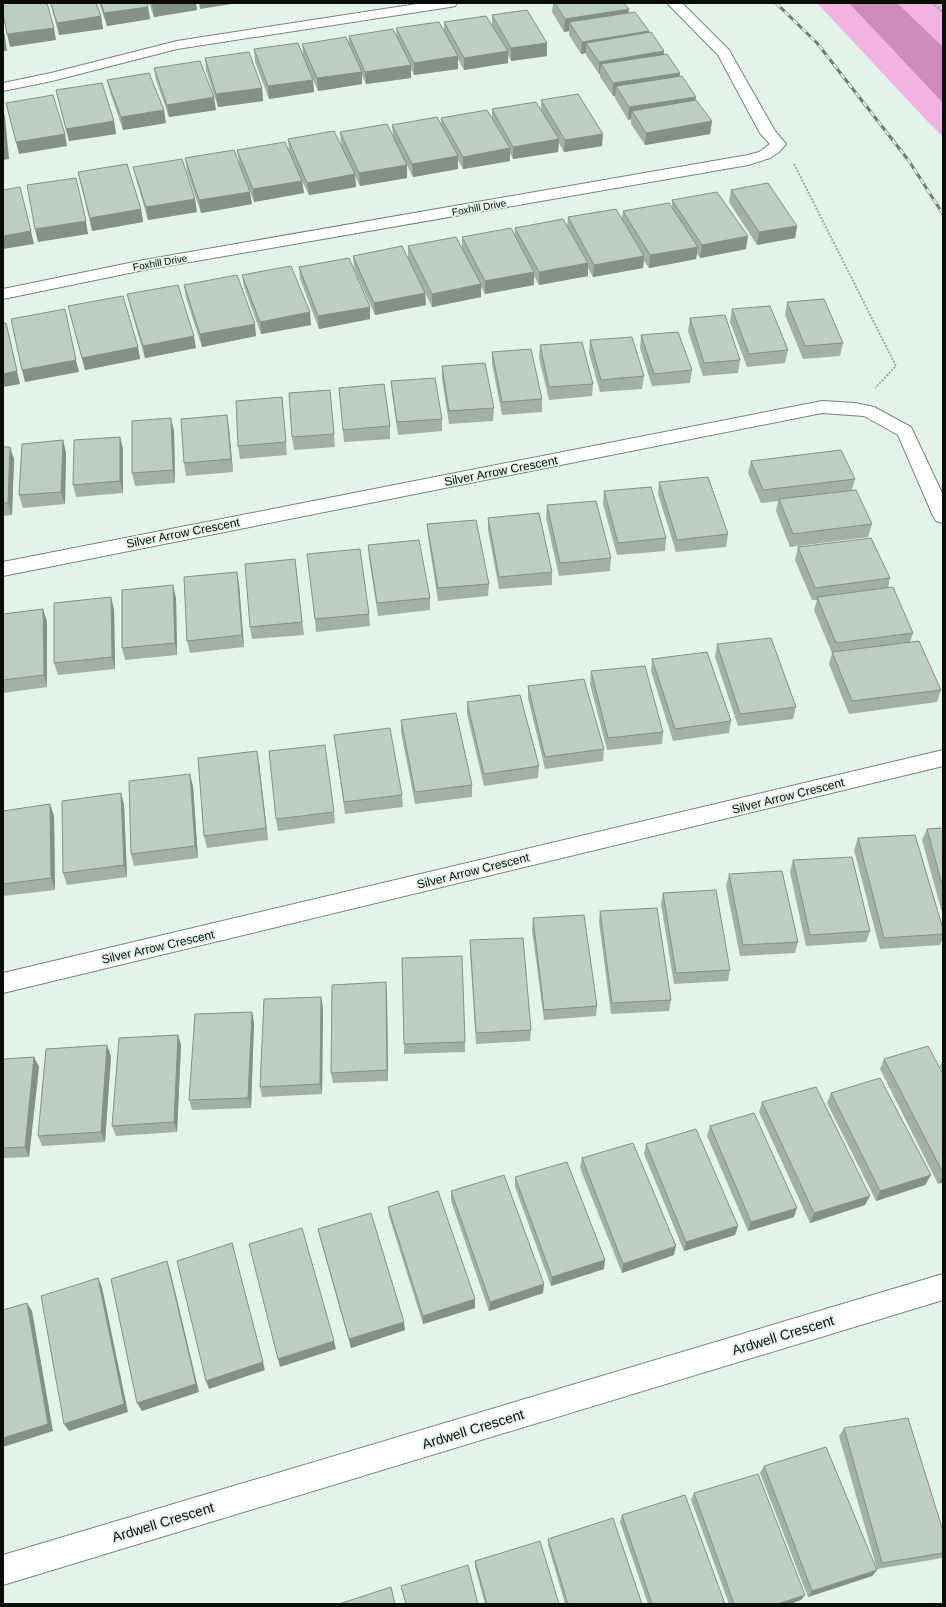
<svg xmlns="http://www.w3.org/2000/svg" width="946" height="1607" font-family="Helvetica,sans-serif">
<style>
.green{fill:#f1b4e0}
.water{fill:#cd8cbc}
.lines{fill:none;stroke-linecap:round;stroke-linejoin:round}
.minor-casing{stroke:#75857b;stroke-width:2}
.path{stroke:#99a69e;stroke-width:2;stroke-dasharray:2 1.5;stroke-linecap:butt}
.minor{fill:#fff;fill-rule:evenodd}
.rail-casing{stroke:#707b74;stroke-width:3}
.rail{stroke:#e2f4e9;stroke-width:2;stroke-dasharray:6;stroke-linecap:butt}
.wall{fill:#a2b0a7}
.shaded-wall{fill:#849088}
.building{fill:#bccdc2;stroke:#849088}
.labels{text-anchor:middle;stroke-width:3.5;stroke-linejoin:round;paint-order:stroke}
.far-street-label{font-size:10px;fill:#080d0a;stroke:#e2f4e9}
.street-label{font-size:12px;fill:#080d0a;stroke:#e2f4e9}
.near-street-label{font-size:14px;fill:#080d0a;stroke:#e2f4e9}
</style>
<rect width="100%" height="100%" fill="#e2f4e9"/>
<polygon class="green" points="817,3 943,3 943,137 930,124"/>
<polygon class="water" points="849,3 897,3 943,47 943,103"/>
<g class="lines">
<g class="minor-casing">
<g id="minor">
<polygon points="423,3 457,3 455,6 450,7 177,49 52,81 3,91 3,83 51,73 177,41"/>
<polygon points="667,3 682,3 729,50 775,131 786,144 779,152 770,158 748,165 144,270 3,299 3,289 144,260 748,155 759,152 770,144 760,133 718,55"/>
<polygon points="822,401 855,403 874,407 911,427 943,495 943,523 936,521 933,516 898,435 864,416 822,413 3,576 3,562"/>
<polygon points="943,750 943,766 3,993 3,973"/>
<polygon points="943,1274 943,1300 3,1585 3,1555"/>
</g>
</g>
<g class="path">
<polyline points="932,3 943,12"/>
<polyline points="794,164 896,366 875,388"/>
</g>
<use href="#minor" class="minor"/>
<g class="rail-casing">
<polyline id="rail" points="776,3 817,43 909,161 943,214"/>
</g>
<use href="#rail" class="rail"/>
</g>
<g class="wall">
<polygon points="50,3 96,3 101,16 103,29 59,35"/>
<polygon points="99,3 147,3 148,7 150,19 107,26"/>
<polygon points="149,3 196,3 197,10 154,17"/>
<polygon points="553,3 624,3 628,13 649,31 649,33 664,54 680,73 679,76 695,100 712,121 710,134 645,145 631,124 631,119 628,120 615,98 615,96 613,96 600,77 600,74 599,74 586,55 586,53 581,54 569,35 569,31 564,32 552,12"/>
<polygon points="492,15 547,43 547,56 511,61 508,55 508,63 464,70 458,59 458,69 414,75 411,69 411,78 366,84 362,75 362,84 318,91 309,70 314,92 269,99 255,62 254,49 303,55 302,44 349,44 349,36 397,37 396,28 444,30 444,22 492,25"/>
<polygon points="205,58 262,88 263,101 218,107 206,70"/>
<polygon points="154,68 216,110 169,117 156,80"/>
<polygon points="107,80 166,123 123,130 110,92"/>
<polygon points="56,90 114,121 116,134 69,141 59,103"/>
<polygon points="541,100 602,146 564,152 559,143 558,152 513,159 510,153 510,161 463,169 458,160 458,169 413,177 407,165 407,178 360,186 355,176 356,187 309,195 302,181 304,193 254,202 242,171 252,204 201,213 187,171 185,158 239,162 237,150 289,151 288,139 341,145 340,132 393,136 392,125 441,126 441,118 492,118 492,109 541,109"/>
<polygon points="133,167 195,199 197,212 148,220 136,179"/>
<polygon points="78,172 141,209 143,222 92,231"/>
<polygon points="731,190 797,226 795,238 757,245 729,202"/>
<polygon points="672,200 746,249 700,258 697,253 696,259 649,268 644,261 643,268 593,277 588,268 588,276 539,285 534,276 534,285 485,294 481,287 481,297 432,307 425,293 426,305 375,315 354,268 353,256 408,258 408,246 462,248 462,237 515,236 515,228 567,226 568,217 622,218 623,211 672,206"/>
<polygon points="299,267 370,319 319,329 300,279"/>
<polygon points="242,275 311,325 261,334 244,287"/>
<polygon points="184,285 256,336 202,347 186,298"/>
<polygon points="127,294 196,348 145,358 130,307"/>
<polygon points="787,302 843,343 840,356 803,359 785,315"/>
<polygon points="68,306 138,347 140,359 85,370"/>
<polygon points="732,309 788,350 785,363 747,367 730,322"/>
<polygon points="690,318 740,360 738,373 703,376 688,331"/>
<polygon points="641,335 692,370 690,383 652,386 640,348"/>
<polygon points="590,340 644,376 642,389 600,392 589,353"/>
<polygon points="540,345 593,384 592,396 549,400 539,358"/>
<polygon points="492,352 542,399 542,412 502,415 492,364"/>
<polygon points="442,366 494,408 493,421 449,424 442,379"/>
<polygon points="391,381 442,419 442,431 398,435 392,394"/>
<polygon points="339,388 390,426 390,439 344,442"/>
<polygon points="330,390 335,447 294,450 292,437"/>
<polygon points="282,397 287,455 240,459 238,446"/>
<polygon points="229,428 233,472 186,476 184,463"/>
<polygon points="174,431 175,483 135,486 132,473"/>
<polygon points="120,437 123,449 123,493 76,497 73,485"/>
<polygon points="63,440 66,453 65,504 23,508 19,495"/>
<polygon points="3,447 14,459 12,515 3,516"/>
<polygon points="751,461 855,479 852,490 872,524 868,537 790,547 776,511 778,501 761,503 748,473"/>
<polygon points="659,482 728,534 726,547 676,552 658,494"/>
<polygon points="604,491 666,538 665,551 617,555 603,504"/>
<polygon points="547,505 611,558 610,571 559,576 546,518"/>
<polygon points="488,518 552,572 552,585 499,589 488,530"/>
<polygon points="427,524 489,584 488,596 438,601 428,537"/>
<polygon points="368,545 430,598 430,610 378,616 369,558"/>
<polygon points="798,547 890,578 888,588 913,633 910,642 941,690 937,702 849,714 829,664 832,653 814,610 817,600 812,600 795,560"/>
<polygon points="295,559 304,635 252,639 250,627"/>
<polygon points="237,572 239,584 244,647 190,653 187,641"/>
<polygon points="176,598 177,655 125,660 122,648"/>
<polygon points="43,609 47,622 47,687 3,693 3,614"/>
<polygon points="114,609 115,669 58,675 54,663"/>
<polygon points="369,614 370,626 316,632 315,619"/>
<polygon points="717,644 796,707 793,719 738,726 715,657"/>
<polygon points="652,659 731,721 729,733 673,741 651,671"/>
<polygon points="591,671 663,732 662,744 607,750 590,684"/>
<polygon points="528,686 604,749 603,761 545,769 528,698"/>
<polygon points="467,702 539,766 538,778 484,786 467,714"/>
<polygon points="401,720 472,785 472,797 415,804 401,732"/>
<polygon points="334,735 402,795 403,807 345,814"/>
<polygon points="259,763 268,840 207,848 204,836"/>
<polygon points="193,786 198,858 134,866 131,854"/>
<polygon points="121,793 124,805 127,877 67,885 63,873"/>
<polygon points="50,804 54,816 55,890 3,896 3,811"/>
<polygon points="334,812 335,823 278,831 276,819"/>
<polygon points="943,828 943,916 922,840 927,829"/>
<polygon points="858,838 943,929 943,937 940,945 880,949 854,850"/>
<polygon points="793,860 870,931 866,942 806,946 790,872"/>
<polygon points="729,874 798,942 795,953 740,956 726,886"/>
<polygon points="663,893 730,970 728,981 674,984 661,904"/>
<polygon points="600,911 671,1000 669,1011 611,1014 599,922"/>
<polygon points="533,918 597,1006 596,1016 544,1020 532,930"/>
<polygon points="470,940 531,1030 530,1041 476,1044 470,951"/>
<polygon points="387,993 388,1081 333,1083 331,1073"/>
<polygon points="321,997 323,1008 322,1094 262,1097 260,1087"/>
<polygon points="252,1012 254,1023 251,1108 192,1110 189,1100"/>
<polygon points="178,1035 181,1045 177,1132 116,1136 112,1126"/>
<polygon points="465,1042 465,1052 404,1054 404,1044"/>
<polygon points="111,1056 105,1142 42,1146 38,1136"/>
<polygon points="34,1057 39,1067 29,1157 3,1158 3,1059"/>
<polygon points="884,1059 943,1074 943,1182 938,1184 880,1069"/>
<polygon points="943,1059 943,1071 940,1066"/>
<polygon points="831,1093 931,1175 925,1185 876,1201 827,1103"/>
<polygon points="762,1102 865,1205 810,1223 759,1112"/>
<polygon points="710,1126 794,1217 748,1231 707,1136"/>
<polygon points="646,1144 738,1226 735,1235 684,1251 644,1154"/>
<polygon points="582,1158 674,1255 622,1273 580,1168"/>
<polygon points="515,1177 604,1269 551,1286 515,1187"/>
<polygon points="451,1191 543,1293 489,1311 451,1201"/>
<polygon points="388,1207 475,1308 423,1324 389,1216"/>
<polygon points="318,1229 405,1330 351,1348 320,1238"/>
<polygon points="844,1428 943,1531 943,1558 877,1569 839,1436"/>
<polygon points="764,1466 877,1570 872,1576 808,1597 760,1473"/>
<polygon points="694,1493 801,1600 790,1604 729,1604 691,1500"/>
<polygon points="622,1515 725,1604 648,1604 620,1522"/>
<polygon points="548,1539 642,1604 565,1604 548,1545"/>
<polygon points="475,1561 559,1604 485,1604 475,1567"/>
</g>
<g class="shaded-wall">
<polygon points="160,3 196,3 197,10 154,17 152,4"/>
<polygon points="199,3 238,3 200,9"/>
<polygon points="148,7 150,19 107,26 104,13"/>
<polygon points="629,9 628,22 569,22 569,31 564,32 565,19"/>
<polygon points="101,16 103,29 59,35 57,23"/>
<polygon points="3,25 7,51 3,51"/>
<polygon points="54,28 56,40 10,47 7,34"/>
<polygon points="649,31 648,44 586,43 586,53 581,54 582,42"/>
<polygon points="547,43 547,56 511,61 511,48"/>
<polygon points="508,51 508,63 464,70 464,58"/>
<polygon points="664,51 663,63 601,64 600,74 599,74 599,62"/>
<polygon points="458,56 458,69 414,75 414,63"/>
<polygon points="411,65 411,78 366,84 365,72"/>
<polygon points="362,72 362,84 318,91 317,78"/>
<polygon points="680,73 678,85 616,86 615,96 613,96 613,83"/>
<polygon points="313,80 314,92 269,99 268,86"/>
<polygon points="262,88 263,101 218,107 216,94"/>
<polygon points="214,97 216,110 169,117 167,105"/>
<polygon points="696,97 694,110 632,111 631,119 628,120 629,107"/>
<polygon points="3,109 5,117 9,159 3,160"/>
<polygon points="164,110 166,123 123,130 121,117"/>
<polygon points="114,121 116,134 69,141 66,129"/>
<polygon points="712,121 710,134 645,145 646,133"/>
<polygon points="65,134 67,146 19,154 16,142"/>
<polygon points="603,134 602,146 564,152 565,140"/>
<polygon points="559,139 558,152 513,159 513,147"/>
<polygon points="510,148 510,161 463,169 463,157"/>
<polygon points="458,156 458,169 413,177 412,164"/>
<polygon points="407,165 407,178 360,186 359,173"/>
<polygon points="355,174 356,187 309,195 307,183"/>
<polygon points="302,181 304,193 254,202 253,189"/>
<polygon points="20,187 34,244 3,249 3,236"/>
<polygon points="250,192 252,204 201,213 199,200"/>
<polygon points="195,199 197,212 148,220 146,207"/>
<polygon points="141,209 143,222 92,231 90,218"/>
<polygon points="86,221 88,234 38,242 35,229"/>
<polygon points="797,226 795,238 757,245 759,232"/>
<polygon points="748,236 746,249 700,258 702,245"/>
<polygon points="698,247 696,259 649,268 650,255"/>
<polygon points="644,256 643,268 593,277 594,265"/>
<polygon points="588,263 588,276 539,285 539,272"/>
<polygon points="534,272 534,285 485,294 485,281"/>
<polygon points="481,284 481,297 432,307 432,294"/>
<polygon points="425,293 426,305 375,315 374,303"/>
<polygon points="370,307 370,319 319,329 318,316"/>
<polygon points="310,312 311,325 261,334 260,322"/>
<polygon points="6,323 20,384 3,387 3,374"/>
<polygon points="255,324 256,336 202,347 200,334"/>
<polygon points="194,336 196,348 145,358 143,346"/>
<polygon points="138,347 140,359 85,370 82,358"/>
<polygon points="76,360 79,372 25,382 22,370"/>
<polygon points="227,415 229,428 233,472 231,459"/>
<polygon points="171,418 174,431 175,483 173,470"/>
<polygon points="120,437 123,449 123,493 120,481"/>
<polygon points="63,440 66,453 65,504 61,492"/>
<polygon points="10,447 14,459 12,515 8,503"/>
<polygon points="237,572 239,584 244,647 242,635"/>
<polygon points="173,585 176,598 177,655 175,643"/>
<polygon points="111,597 114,609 115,669 112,657"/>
<polygon points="43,609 47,622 47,687 44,675"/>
<polygon points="257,751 259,763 268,840 266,828"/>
<polygon points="190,774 193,786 198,858 195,846"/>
<polygon points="121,793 124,805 127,877 124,865"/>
<polygon points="50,804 54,816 55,890 51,878"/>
<polygon points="386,982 387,993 388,1081 387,1070"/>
<polygon points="321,997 323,1008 322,1094 320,1084"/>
<polygon points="252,1012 254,1023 251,1108 248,1098"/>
<polygon points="178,1035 181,1045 177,1132 174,1122"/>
<polygon points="107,1045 111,1056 105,1142 101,1132"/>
<polygon points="34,1057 39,1067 29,1157 25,1147"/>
<polygon points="931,1175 925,1185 876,1201 880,1191"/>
<polygon points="943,1175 943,1182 938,1184"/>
<polygon points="870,1196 865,1205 810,1223 814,1213"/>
<polygon points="797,1208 794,1217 748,1231 751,1222"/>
<polygon points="738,1226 735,1235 684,1251 686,1242"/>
<polygon points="232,1243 265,1370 209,1389 206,1381"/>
<polygon points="676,1246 674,1255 622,1273 623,1264"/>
<polygon points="605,1260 604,1269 551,1286 552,1277"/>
<polygon points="167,1261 170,1270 199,1392 142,1411 137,1403"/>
<polygon points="98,1278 102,1287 128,1412 69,1431 64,1424"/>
<polygon points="544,1284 543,1293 489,1311 490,1302"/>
<polygon points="475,1299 475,1308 423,1324 423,1316"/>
<polygon points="27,1303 32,1311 53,1431 3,1447 3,1438"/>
<polygon points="404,1322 405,1330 351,1348 349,1339"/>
<polygon points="334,1341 336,1349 280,1367 278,1359"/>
<polygon points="877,1570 872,1576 808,1597 812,1591"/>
<polygon points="805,1595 801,1600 790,1604 777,1604"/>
</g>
<g class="building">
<polygon points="3,3 47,3 54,28 7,34 3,14"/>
<polygon points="51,3 96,3 101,16 57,23"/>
<polygon points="101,3 147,3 148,7 104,13"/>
<polygon points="152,3 160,3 152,4"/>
<polygon points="555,3 624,3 629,9 565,19"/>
<polygon points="527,10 547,43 511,48 492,15"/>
<polygon points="635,12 649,31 582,42 569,22"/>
<polygon points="486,16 508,51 464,58 444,22"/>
<polygon points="439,22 458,56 414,63 396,28"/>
<polygon points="393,29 411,65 365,72 349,36"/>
<polygon points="651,32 664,51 599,62 586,43"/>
<polygon points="346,37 362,72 317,78 302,44"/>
<polygon points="298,43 313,80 268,86 254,49"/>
<polygon points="249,52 262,88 216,94 205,58"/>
<polygon points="667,54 680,73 613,83 601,64"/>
<polygon points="200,61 214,97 167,105 154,68"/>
<polygon points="149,73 164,110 121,117 107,80"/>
<polygon points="682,76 696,97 629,107 616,86"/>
<polygon points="102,83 114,121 66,129 56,90"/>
<polygon points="578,94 603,134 565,140 541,100"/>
<polygon points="53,95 65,134 16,142 6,103"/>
<polygon points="696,100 712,121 646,133 632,111"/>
<polygon points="536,102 559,139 513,147 492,109"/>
<polygon points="487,110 510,148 463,157 441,118"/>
<polygon points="437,117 458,156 412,164 392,125"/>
<polygon points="3,118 5,147 3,147"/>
<polygon points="387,124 407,165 359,173 340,132"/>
<polygon points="334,131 355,174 307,183 288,139"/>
<polygon points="285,142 302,181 253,189 237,150"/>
<polygon points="234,150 250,192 199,200 185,158"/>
<polygon points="182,159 195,199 146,207 133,167"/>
<polygon points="127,164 141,209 90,218 78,172"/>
<polygon points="76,178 86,221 35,229 27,185"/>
<polygon points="768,183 797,226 759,232 731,190"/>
<polygon points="20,187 31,231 3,236 3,190"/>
<polygon points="717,192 748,236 702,245 672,200"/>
<polygon points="669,203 698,247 650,255 623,211"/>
<polygon points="616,209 644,256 594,265 568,217"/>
<polygon points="563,219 588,263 539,272 515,228"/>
<polygon points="511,228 534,272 485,281 462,237"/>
<polygon points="456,237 481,284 432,294 408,246"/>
<polygon points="402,246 425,293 374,303 353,256"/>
<polygon points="349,258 370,307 318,316 299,267"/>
<polygon points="291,266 310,312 260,322 242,275"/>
<polygon points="237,275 255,324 200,334 184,285"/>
<polygon points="178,285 194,336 143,346 127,294"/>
<polygon points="123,296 138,347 82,358 68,306"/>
<polygon points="824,299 843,343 805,346 787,302"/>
<polygon points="770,306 788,350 749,354 732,309"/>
<polygon points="65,309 76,360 22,370 11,319"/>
<polygon points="725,315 740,360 704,363 690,318"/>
<polygon points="3,323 6,323 17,371 3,374"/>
<polygon points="678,332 692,370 654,374 641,335"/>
<polygon points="632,337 644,376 601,380 590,340"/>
<polygon points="582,342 593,384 549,387 540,345"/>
<polygon points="531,349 542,399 502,402 492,352"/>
<polygon points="485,363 494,408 449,411 442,366"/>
<polygon points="435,378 442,419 397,422 391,381"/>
<polygon points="384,384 390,426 343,430 339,388"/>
<polygon points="330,390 334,434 292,437 289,393"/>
<polygon points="282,397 286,442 238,446 236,401"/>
<polygon points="227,415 231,459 184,463 181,419"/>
<polygon points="171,418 173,470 132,473 132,421"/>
<polygon points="120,437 120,481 73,485 74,440"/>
<polygon points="63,440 61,492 19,495 22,444"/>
<polygon points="3,447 10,447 8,503 3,503"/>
<polygon points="841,450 855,479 763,490 751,461"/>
<polygon points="708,477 728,534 677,540 659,482"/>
<polygon points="651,487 666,538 618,543 604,491"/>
<polygon points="856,490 872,524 793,534 779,499"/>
<polygon points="596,501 611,558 560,563 547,505"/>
<polygon points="539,513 552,572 499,577 488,518"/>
<polygon points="476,520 489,584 438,588 427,524"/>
<polygon points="871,538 890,578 815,588 798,547"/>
<polygon points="419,540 430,598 377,603 368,545"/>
<polygon points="360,549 369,614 315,619 307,554"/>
<polygon points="295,559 302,622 250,627 245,564"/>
<polygon points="237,572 242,635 187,641 184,577"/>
<polygon points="173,585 175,643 122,648 122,590"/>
<polygon points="893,587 913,633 836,643 817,597"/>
<polygon points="111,597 112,657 54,663 54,603"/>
<polygon points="43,609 44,675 3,680 3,614"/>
<polygon points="771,638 796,707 740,714 717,644"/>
<polygon points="919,641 941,690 852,701 832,652"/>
<polygon points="707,652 731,721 675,729 652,659"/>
<polygon points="645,666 663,732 608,738 591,671"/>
<polygon points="584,679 604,749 545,757 528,686"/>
<polygon points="520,695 539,766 484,774 467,702"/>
<polygon points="456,713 472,785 415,792 401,720"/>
<polygon points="390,728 402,795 344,802 334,735"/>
<polygon points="325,745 334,812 276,819 269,751"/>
<polygon points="257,751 266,828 204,836 198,758"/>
<polygon points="190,774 195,846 131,854 129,781"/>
<polygon points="121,793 124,865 63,873 62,801"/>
<polygon points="50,804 51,878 3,884 3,811"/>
<polygon points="943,828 943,888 927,829"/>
<polygon points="915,835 943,929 943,934 884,938 858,838"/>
<polygon points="852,857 870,931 810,935 793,860"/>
<polygon points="782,871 798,942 743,945 729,874"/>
<polygon points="716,890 730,970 676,973 663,893"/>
<polygon points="657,908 671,1000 612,1003 600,911"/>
<polygon points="584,915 597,1006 544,1010 533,918"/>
<polygon points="523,938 531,1030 476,1033 470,940"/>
<polygon points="462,956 465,1042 404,1044 402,958"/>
<polygon points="386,982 387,1070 331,1073 332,985"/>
<polygon points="321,997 320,1084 260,1087 264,999"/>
<polygon points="252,1012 248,1098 189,1100 195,1014"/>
<polygon points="178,1035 174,1122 112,1126 119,1038"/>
<polygon points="107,1045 101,1132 38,1136 46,1049"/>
<polygon points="928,1046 943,1074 943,1173 884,1059"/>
<polygon points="34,1057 25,1147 3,1148 3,1059"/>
<polygon points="880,1078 931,1175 880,1191 831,1093"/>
<polygon points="816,1087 870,1196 814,1213 762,1102"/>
<polygon points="754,1113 797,1208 751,1222 710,1126"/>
<polygon points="696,1129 738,1226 686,1242 646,1144"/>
<polygon points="633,1143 676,1246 623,1264 582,1158"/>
<polygon points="567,1162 605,1260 552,1277 515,1177"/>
<polygon points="504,1175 544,1284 490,1302 451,1191"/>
<polygon points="438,1191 475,1299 423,1316 388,1207"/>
<polygon points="371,1213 404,1322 349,1339 318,1229"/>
<polygon points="302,1228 334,1341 278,1359 249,1244"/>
<polygon points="232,1243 263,1362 206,1381 177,1261"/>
<polygon points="167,1261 196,1384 137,1403 111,1279"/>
<polygon points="98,1278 124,1404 64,1424 41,1296"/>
<polygon points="27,1303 48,1424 3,1438 3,1310"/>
<polygon points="908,1418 943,1531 943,1553 882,1563 844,1428"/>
<polygon points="826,1447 877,1570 812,1591 764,1466"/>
<polygon points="758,1474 805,1595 777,1604 734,1604 694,1493"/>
<polygon points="685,1495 725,1604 652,1604 622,1515"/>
<polygon points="613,1518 642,1604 568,1604 548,1539"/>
<polygon points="540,1541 559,1604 487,1604 475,1561"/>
<polygon points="468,1565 478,1604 406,1604 401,1586"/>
<polygon points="391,1587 395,1604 339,1604"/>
</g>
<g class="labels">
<g class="far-street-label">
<text transform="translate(479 207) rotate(-10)" y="4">Foxhill Drive</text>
<text transform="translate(160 262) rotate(-10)" y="4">Foxhill Drive</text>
</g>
<g class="street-label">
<text transform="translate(501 471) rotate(-11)" y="4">Silver Arrow Crescent</text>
<text transform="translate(183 533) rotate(-11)" y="4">Silver Arrow Crescent</text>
<text transform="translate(788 796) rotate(-14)" y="4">Silver Arrow Crescent</text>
<text transform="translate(473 871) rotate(-14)" y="4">Silver Arrow Crescent</text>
<text transform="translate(158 947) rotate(-13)" y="4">Silver Arrow Crescent</text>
</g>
<g class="near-street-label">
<text transform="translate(783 1335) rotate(-17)" y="5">Ardwell Crescent</text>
<text transform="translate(473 1429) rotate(-17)" y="5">Ardwell Crescent</text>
<text transform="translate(163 1522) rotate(-17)" y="5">Ardwell Crescent</text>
</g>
</g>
<rect width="946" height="1607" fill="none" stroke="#080d0a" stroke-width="8"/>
</svg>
